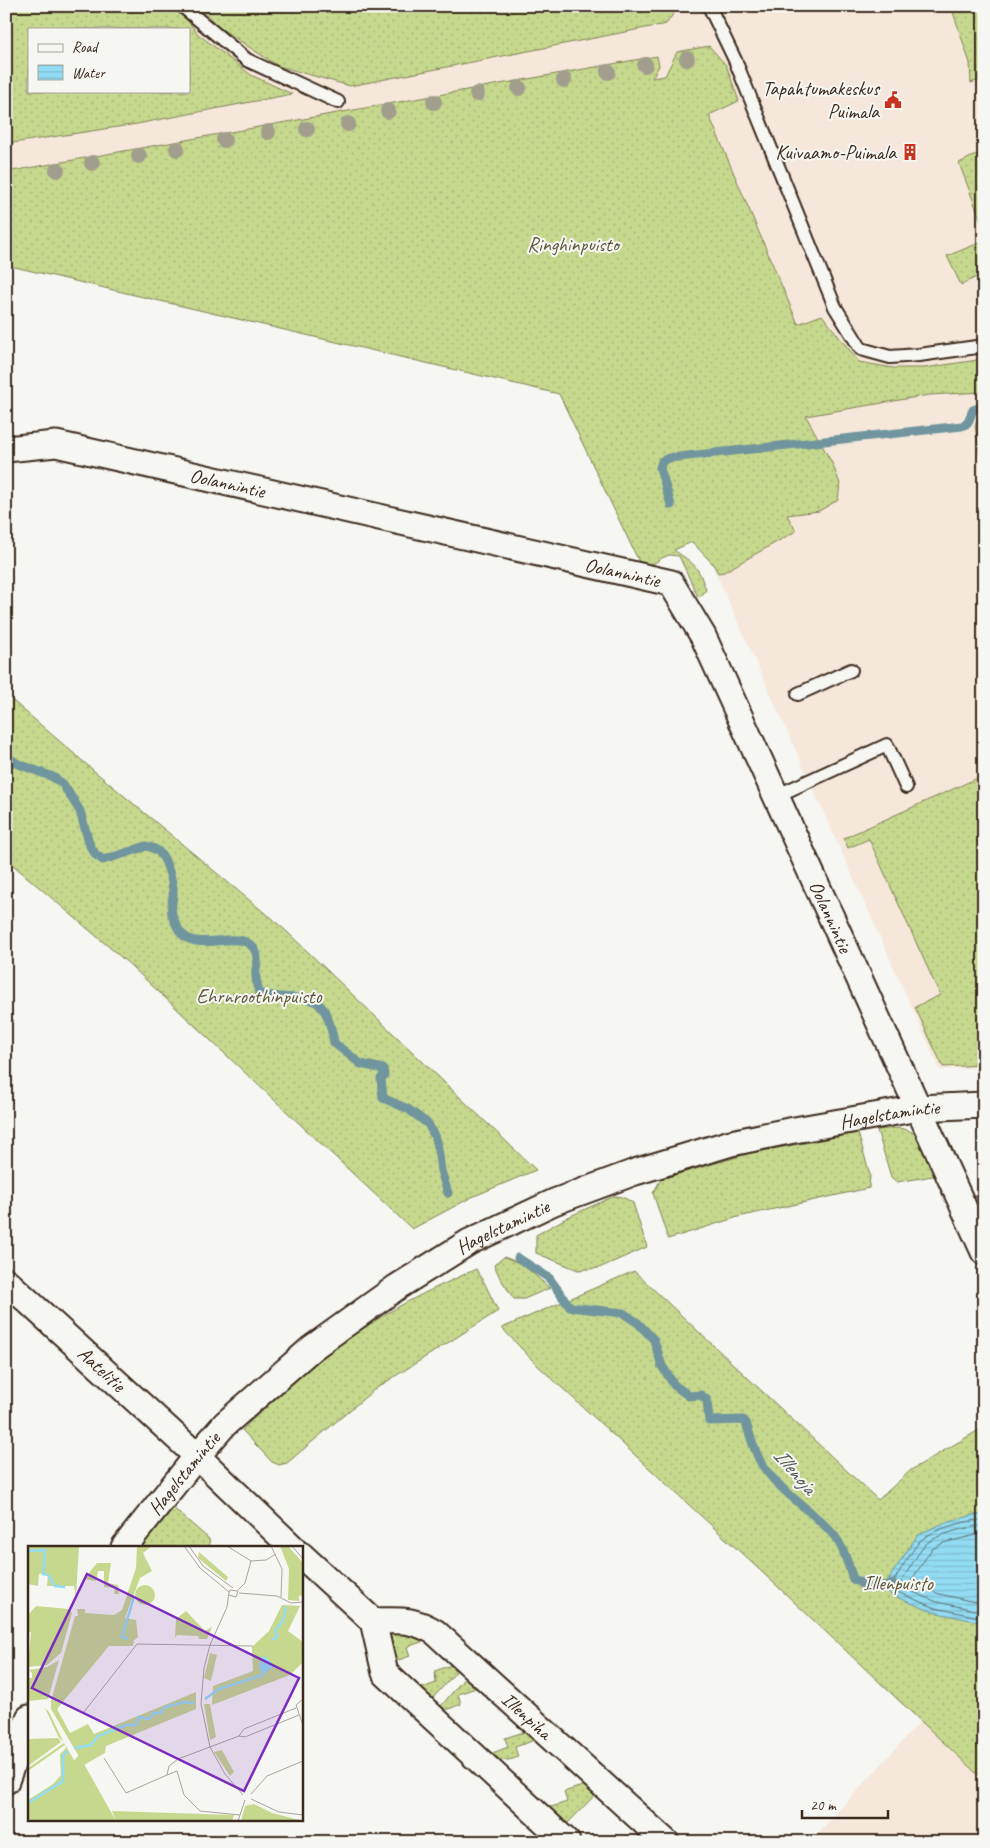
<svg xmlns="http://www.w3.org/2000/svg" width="990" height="1848" font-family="Caveat,sans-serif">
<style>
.built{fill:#f5e8da;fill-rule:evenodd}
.grass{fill:url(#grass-dots);stroke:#808156;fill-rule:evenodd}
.garden{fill:#c6d88d;stroke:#808156}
.water{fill:url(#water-rules);stroke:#6f959e}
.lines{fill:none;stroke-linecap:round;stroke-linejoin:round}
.shore{stroke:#5e7173;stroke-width:1}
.stream{stroke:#6f959e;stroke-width:9}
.service-casing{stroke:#3b2a1e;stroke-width:16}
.minor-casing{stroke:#3b2a1e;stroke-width:29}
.service{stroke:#f6f6f2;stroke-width:12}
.minor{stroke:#f6f6f2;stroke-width:25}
.tree{fill:#a29e8d}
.labels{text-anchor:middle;stroke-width:4;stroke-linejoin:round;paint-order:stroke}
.poi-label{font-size:20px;fill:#3b2a1e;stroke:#f6f6f2;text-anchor:end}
.park-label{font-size:20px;fill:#5e563a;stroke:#f6f6f2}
.street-label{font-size:20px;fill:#3b2a1e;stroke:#f6f6f2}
.water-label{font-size:21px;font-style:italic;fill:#515653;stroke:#f6f6f2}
.inset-river{fill:none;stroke:#92dcf3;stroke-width:2.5}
.inset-road{fill:none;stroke:#aba49d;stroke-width:1}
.view{fill:#7b2cbf;fill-opacity:0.15;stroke:#7b2cbf;stroke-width:2.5}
.inset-edge{fill:none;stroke:#3b2a1e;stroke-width:2.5}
</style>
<defs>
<pattern id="grass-dots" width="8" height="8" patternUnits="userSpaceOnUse" patternTransform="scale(1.25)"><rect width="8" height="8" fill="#c6d88d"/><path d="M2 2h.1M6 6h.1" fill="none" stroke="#abba79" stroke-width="1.8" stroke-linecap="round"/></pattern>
<pattern id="water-rules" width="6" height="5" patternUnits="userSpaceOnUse" patternTransform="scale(1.25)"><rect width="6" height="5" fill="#92dcf3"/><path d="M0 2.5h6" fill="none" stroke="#7fbdd0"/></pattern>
</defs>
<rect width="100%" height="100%" fill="#f6f6f2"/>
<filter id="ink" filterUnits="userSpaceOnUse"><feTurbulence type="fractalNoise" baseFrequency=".02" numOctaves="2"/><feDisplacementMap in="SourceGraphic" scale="10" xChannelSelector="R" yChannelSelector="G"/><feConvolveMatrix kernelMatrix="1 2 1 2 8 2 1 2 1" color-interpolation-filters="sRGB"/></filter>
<g filter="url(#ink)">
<g class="built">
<path d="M6,6H984V389L943,395L984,392V1067L940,1070L700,538L805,416L6,192ZM29,29H189V91H29Z"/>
<polygon points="921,1721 976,1773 984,1777 984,1842 810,1842"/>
</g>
<g class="grass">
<path d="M6,6H176L198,34L251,75L292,94L137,124L6,144ZM29,29H189V91H29Z"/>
<polygon points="200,6 679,6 666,24 350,86 278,66 217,26"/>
<polygon points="951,6 984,6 984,82 982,79 971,83 970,63"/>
<path d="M709,46L726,65L739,101L709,115L798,324L822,315L859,362L893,368H924L984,359V392L929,395L806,416L833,465L840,484L838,500L819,511L787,515L796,531L724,572L718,573L713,564L692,542L674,550C695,565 697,564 706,590L701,596L698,597L679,556L669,555L662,558L650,566H641L559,394L6,265V172L657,56L659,66L652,78L665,76L677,52Z"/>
<polygon points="984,151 984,229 959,163"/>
<polygon points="984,241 984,273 961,285 947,256"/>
<polygon points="6,695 93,770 284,929 536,1170 472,1197 412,1229 129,964 6,859"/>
<polygon points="982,776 984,776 984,1065 943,1067 915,1007 940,995 869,839 848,848 844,838"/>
<polygon points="898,1128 908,1130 917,1135 939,1175 897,1182 891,1177 877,1130"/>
<polygon points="858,1133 870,1175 869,1188 738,1217 668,1239 653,1193 661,1179 751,1153"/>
<polygon points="614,1196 623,1197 633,1203 647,1247 599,1268 578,1270 536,1253 536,1235 568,1217"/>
<polygon points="504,1257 522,1264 550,1288 524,1299 514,1299 500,1278 494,1265"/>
<path d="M476,1269L485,1284L498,1311L375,1389L287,1463L279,1465L272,1462L242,1430C291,1381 346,1335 407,1302C429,1290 453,1280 476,1269Z"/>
<polygon points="634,1271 878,1500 911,1470 984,1427 984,1777 976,1773 776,1585 535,1363 502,1328"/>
<polygon points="171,1506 209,1539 210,1547 142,1547"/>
<polygon points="400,1629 427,1640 407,1647 410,1656 393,1662 389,1635 392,1631"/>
<polygon points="451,1665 456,1672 432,1699 420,1689 436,1683 435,1671"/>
<polygon points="466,1676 479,1687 458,1694 461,1704 444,1711 441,1706"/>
<path d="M527,1731L535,1740L515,1747L518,1757C508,1762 498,1761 490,1754L508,1747L505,1738Z"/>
<polygon points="585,1785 595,1795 566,1825 548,1808 567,1802 564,1792"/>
</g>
<polygon class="garden" points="984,412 984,483 975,426 980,414"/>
<polygon class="water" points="984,1514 984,1623 933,1612 891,1595 884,1586 917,1536 936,1526 973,1515"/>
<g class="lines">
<g class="shore">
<path d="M984,1519C966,1521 935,1528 921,1540C916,1544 895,1578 891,1586L895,1591L935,1608L984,1618"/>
<path d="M984,1525C968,1527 936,1534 925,1545C920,1550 904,1577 900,1584L901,1587L937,1602L984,1612"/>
<polyline points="984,1533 943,1543 931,1550 911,1581 913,1583 939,1594 984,1604"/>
</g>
<g class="stream">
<path d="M671,505L660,468L662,461L669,458L962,426C971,423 969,417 973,410L984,406"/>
<path d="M6,755L16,763L53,777L63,784L80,811L90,846L96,855L103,860L132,851L146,846C150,847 156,849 159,852C166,858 173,882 173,891C174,898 170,907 172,914C173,919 179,931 182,934C200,954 244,925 256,952C258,958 257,964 256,970C255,978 257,985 259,993C303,1006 324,980 334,1043L361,1064L383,1069L384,1075L381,1079L383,1098L408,1109L428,1124L437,1141L441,1171L448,1193"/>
<path d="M518,1258L549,1278L570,1307L623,1313L638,1323L654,1340L662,1366L674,1385L689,1396L701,1395L707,1400L709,1421L743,1420L746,1423C751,1438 755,1454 763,1466C782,1494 811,1509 832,1533C843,1545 848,1564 853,1579L870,1588L894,1584"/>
</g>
<g class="service-casing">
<g id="service">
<polyline points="182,6 247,60 338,102"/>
<polyline points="709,6 735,60 835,307 861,349 890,357 919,355 984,346"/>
<polyline points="798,694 851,670"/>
<polyline points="776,796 887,745 906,787"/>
</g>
</g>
<g class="minor-casing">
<g id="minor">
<path id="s1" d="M6,449L56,444L671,583L703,636L984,1252"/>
<path id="s2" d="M6,1281L197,1456L292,1547"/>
<path id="s3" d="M124,1547L197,1456L225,1424L312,1348L397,1287L469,1242L554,1202L635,1172L731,1143L789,1131L919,1108L984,1105"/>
<polyline points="301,1555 373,1621"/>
<polyline points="6,1781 29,1718"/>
<path id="s4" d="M567,1842L385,1673L373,1621C400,1621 411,1618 435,1632L666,1842"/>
</g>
</g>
<use href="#service" class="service"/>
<use href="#minor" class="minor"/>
</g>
<g class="tree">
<circle cx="687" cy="59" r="8"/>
<circle cx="645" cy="65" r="8"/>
<circle cx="608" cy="72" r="8"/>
<circle cx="564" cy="80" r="8"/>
<circle cx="519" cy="88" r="8"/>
<circle cx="477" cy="94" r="8"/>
<circle cx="434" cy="102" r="8"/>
<circle cx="388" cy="111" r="8"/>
<circle cx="348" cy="124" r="8"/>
<circle cx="307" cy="129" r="8"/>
<circle cx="268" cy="132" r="8"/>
<circle cx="224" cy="140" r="8"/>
<circle cx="177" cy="149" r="8"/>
<circle cx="139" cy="156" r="8"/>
<circle cx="92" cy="163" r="8"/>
<circle cx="57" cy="170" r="8"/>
</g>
</g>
<defs>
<g id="civic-bare" transform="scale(1.35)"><path d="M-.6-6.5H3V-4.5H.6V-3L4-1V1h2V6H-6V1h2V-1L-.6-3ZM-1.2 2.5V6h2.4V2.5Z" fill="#c8321e" stroke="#f6f6f2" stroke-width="2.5" paint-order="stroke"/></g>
<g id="building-bare" transform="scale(1.35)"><path d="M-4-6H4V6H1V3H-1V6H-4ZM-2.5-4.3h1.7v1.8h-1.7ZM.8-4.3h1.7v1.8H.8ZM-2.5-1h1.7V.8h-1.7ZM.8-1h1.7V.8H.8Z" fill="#c8321e" stroke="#f6f6f2" stroke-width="2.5" paint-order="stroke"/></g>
</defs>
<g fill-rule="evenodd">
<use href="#civic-bare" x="893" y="100"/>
<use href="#building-bare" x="910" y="152"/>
</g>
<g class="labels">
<g class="poi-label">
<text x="879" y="95">Tapahtumakeskus<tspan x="879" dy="23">Puimala</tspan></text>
<text x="896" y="159">Kuivaamo-Puimala</text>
</g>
<g class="park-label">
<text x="573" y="251">Ringhinpuisto</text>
<text x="259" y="1003">Ehrnroothinpuisto</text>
<text x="898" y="1590">Illenpuisto</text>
</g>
<g class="street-label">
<text dy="7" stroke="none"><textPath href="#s1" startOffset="226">Oolannintie</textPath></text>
<text dy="7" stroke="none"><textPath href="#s1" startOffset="631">Oolannintie</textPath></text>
<text dy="7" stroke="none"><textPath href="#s1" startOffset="1051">Oolannintie</textPath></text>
<text dy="7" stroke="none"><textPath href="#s3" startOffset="906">Hagelstamintie</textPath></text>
<text dy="7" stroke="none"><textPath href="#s3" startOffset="501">Hagelstamintie</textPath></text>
<text dy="7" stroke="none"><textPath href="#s2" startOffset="130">Aatelitie</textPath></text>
<text dy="7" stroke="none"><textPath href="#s3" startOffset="95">Hagelstamintie</textPath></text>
<text dy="7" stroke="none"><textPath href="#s4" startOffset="490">Illenpiha</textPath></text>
</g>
<g class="water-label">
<text transform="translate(795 1471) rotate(49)" y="7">Illenoja</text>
</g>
</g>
<g transform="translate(28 1546)">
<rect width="275" height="275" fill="#f6f6f2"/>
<path d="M0,0H51L48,51L46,40H19L20,28L16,27L11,28L10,40L0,38ZM109,0H124L115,7L124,25L112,32L97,72L108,74L110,91L105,95H112H106L105,100H81L29,163L42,187L60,178L66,188L168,146V163L78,200L77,207L56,219L23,163V155L47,70H50L49,63H57V67L86,69L94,64L108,22ZM252,0H260L275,17V49L271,50V55L260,54L261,23ZM171,6L200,31L198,35L170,12ZM69,17H83L80,37L90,39L91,48H86L87,42L76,41V25H70L68,35L56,33ZM254,59L272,60L260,85L275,96V116L262,129L184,159L185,140L225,125L224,101L241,85ZM8,60L41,63L44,67L33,107L19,119L0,121L3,86H0V69ZM158,65L177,85L184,81L179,93H171L170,90L149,89L147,92L148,73ZM182,107L189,109L183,135L176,132ZM31,114L20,153L0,155V132H4V127L1,124L19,121ZM176,158H182L188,191L182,194ZM17,162L21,166L35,195L31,192ZM30,192L33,196L0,220V193ZM36,197L50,221L0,271V254L33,233L32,208L38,202L37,199L0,225V222ZM194,204L206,226L202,230L186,206ZM226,258L244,267L275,275H213L217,260ZM84,265L206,269L204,275H88Z" fill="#c6d88d"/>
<path d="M107 49a10 10 0 1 1 20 0a10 10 0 1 1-20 0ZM51,209L88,275H0V266Z" fill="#c6d88d"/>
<path d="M235,109L246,119L235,129L231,120Z" fill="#92dcf3"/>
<path class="inset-river" d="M0,5L17,4L15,28L20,29L27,40L37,41M100,93L94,91L106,51M244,94L249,91L247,84L255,75L258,61M177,153L191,143L235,129M46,202L63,199L70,190L98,179H108L111,171L121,173L126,166L132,168L137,161L157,156L166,157M0,257L35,235V209L40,205"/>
<path class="inset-road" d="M156,0L172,22L201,46M161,0L175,20L205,42M199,0L223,15M243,0L254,23L253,51M264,0L275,13M210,44L217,37L223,15L238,14L248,8M211,47L249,50L263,57L275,56M201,49L208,51L210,45L202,44L201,46L199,61L182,99L176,122L173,158L182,201L197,228L215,249M275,153L268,159L275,179M268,162L216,183L211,190L217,191L271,169M56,166L109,98L225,100M76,212L98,247L139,229L141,220L150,213L211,190M139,229L149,225L156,249L172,265L212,269M223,248L239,230L275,215M223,253L251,266L275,269M210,275L217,254"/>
<path class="view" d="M59,28L271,132L216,245L4,142Z"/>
<rect width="275" height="275" class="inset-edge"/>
</g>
<rect width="990" height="1848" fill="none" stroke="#f6f6f2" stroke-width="25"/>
<rect x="12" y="12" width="965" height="1823" fill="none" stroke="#3b2a1e" stroke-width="2" filter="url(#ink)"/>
<rect x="28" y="28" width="162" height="65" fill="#f6f6f2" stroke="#aba49d"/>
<rect x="38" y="44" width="25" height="8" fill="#f6f6f2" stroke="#aba49d"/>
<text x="72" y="52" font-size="15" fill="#3b2a1e">Road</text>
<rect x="38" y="65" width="25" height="15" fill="url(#water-rules)" stroke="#aba49d"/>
<text x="72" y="78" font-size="15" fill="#3b2a1e">Water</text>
<path d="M802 1810v8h86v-8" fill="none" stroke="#3b2a1e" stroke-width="2.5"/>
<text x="810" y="1810" font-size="15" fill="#3b2a1e" stroke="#f6f6f2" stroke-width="4" paint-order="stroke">20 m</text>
</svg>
